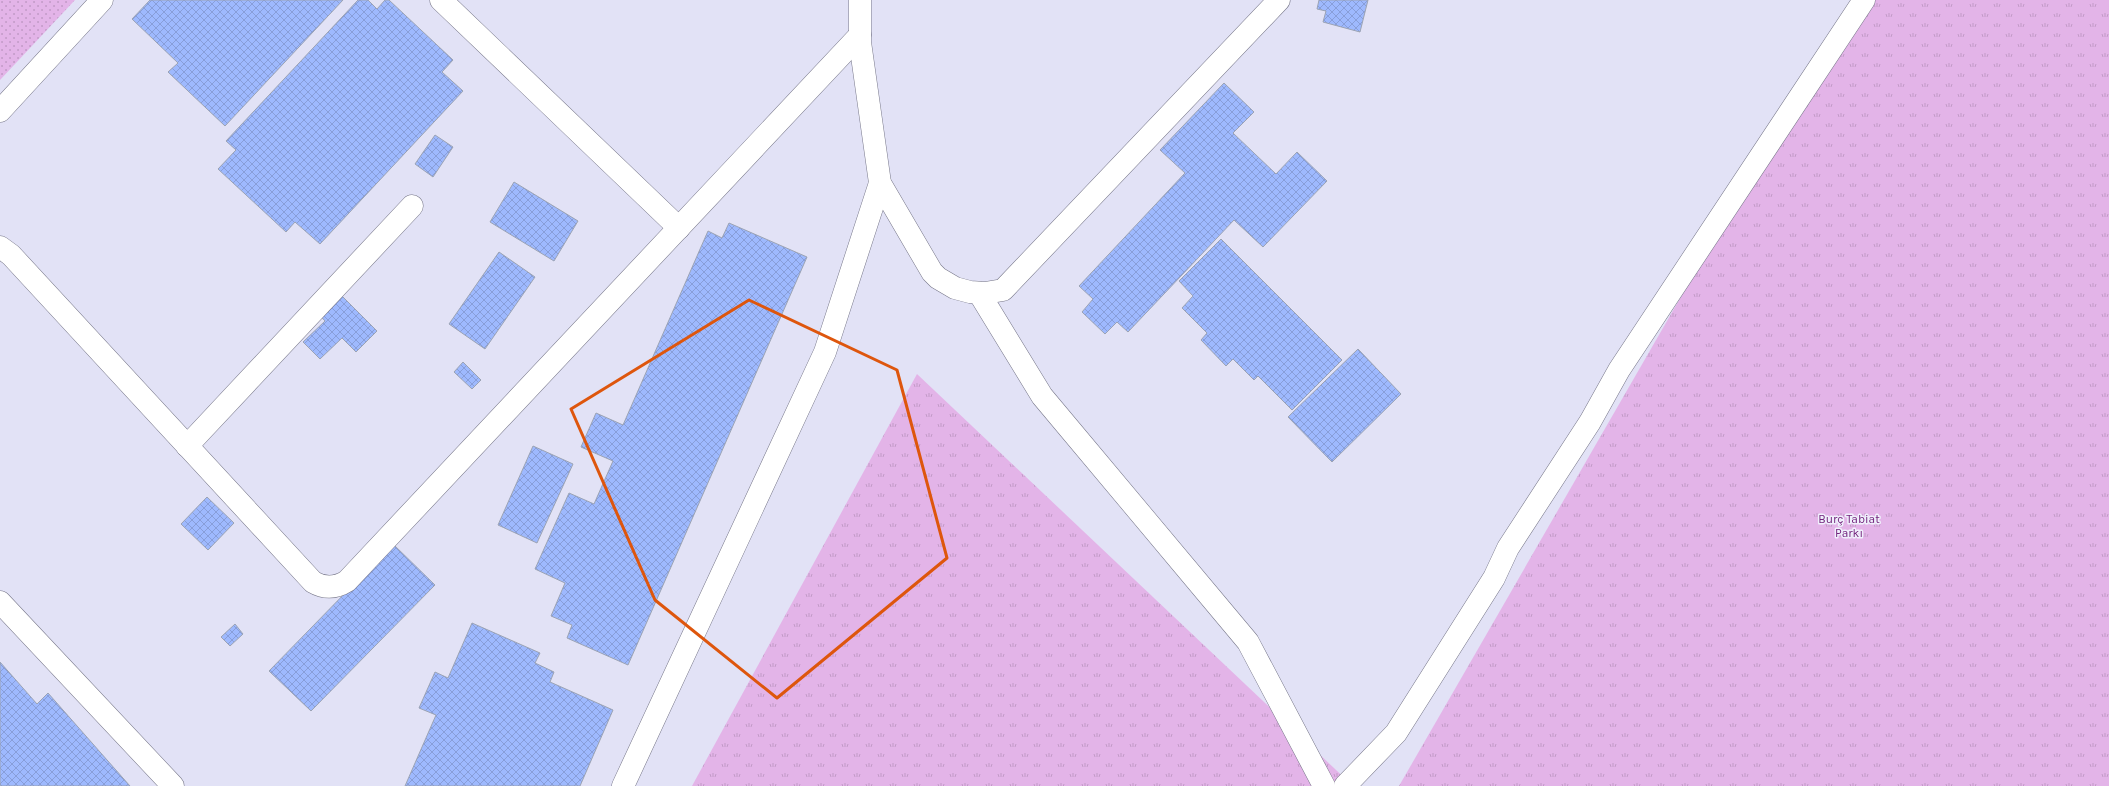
<svg xmlns="http://www.w3.org/2000/svg" width="2109" height="786" font-family="Karla,sans-serif">
<style>
.grass{fill:url(#grass-dots)}
.park{fill:url(#park-tufts)}
.building{fill:url(#building-cross-hatch);stroke:#9ba3b4}
.lines{fill:none;stroke-linecap:round;stroke-linejoin:round}
.minor-casing{stroke:#767688;stroke-width:23}
.minor{stroke:#fff;stroke-width:22}
.marked{fill:none;stroke:#de560d;stroke-width:3;stroke-linejoin:round}
.labels{text-anchor:middle;stroke-width:3;stroke-linejoin:round;paint-order:stroke}
.park-label{font-size:12px;fill:#72227c;stroke:#f0f0fc}
</style>
<defs>
<pattern id="grass-dots" width="8" height="8" patternUnits="userSpaceOnUse"><rect width="8" height="8" fill="#e3b4e8"/><path d="M2 2h.1M6 6h.1" fill="none" stroke="#c29ac7" stroke-width="1.8" stroke-linecap="round"/></pattern>
<pattern id="park-tufts" width="24" height="20" patternUnits="userSpaceOnUse"><rect width="24" height="20" fill="#e3b4e8"/><path d="M3 7l-1-3M5 7V3M7 7l1-3M15 17l-1-3M17 17v-4M19 17l1-3" fill="none" stroke="#c29ac7"/></pattern>
<pattern id="building-cross-hatch" width="8" height="8" patternUnits="userSpaceOnUse"><rect width="8" height="8" fill="#9eb9fe"/><path d="M0 0l8 8M0 8l8-8" fill="none" stroke="#889ed9"/></pattern>
</defs>
<rect width="100%" height="100%" fill="#e2e2f6"/>
<polygon class="grass" points="0,0 75,0 0,80"/>
<g class="park">
<polygon points="1852,0 2109,0 2109,786 1399,786"/>
<polygon points="917,374 1353,786 692,786"/>
</g>
<g class="building">
<polygon points="150,0 343,0 225,126 168,72 178,63 132,19"/>
<polygon points="358,0 368,0 377,9 385,0 389,0 453,60 442,72 463,91 320,244 295,222 286,232 218,169 236,150 226,141"/>
<polygon points="1319,0 1368,0 1360,32 1323,22 1326,11 1317,9"/>
<polygon points="1224,83 1254,112 1233,133 1276,174 1297,152 1327,181 1263,247 1234,220 1128,332 1117,322 1105,334 1082,312 1093,299 1079,286 1185,173 1160,150"/>
<polygon points="435,135 453,147 433,177 415,164"/>
<polygon points="514,182 578,221 554,261 490,222"/>
<polygon points="729,223 807,257 628,665 567,638 572,625 551,616 565,583 535,569 569,493 594,504 613,461 581,447 596,413 623,425 708,231 722,238"/>
<polygon points="1221,239 1342,360 1292,410 1258,376 1254,380 1233,359 1226,366 1201,340 1207,333 1182,308 1193,296 1179,281"/>
<polygon points="499,252 535,277 485,349 449,324"/>
<polygon points="338,292 377,331 356,352 342,338 320,359 303,342 325,321 317,312"/>
<polygon points="1358,349 1401,394 1332,462 1288,417"/>
<polygon points="463,362 481,380 472,389 454,372"/>
<polygon points="533,446 573,464 537,543 498,525"/>
<polygon points="207,497 234,523 208,550 181,524"/>
<polygon points="393,544 435,585 311,711 269,671"/>
<polygon points="472,623 540,653 535,663 554,672 550,682 613,710 580,786 405,786 436,715 419,708 435,672 448,678"/>
<polygon points="235,624 243,634 230,646 221,637"/>
<polygon points="0,662 37,704 48,693 130,786 0,786"/>
</g>
<g class="lines">
<g class="minor-casing">
<g id="minor">
<polyline points="441,0 679,228"/>
<polyline points="860,0 860,42 880,183 932,272 938,278 955,288 970,292 985,293 1003,290 1279,0"/>
<polyline points="0,111 102,0"/>
<path d="M0,247L11,255L313,582C325,589 336,588 347,581L860,35"/>
<polyline points="979,293 1042,396 1248,642 1324,786"/>
<polyline points="187,446 412,206"/>
<polyline points="0,602 173,786"/>
<polyline points="623,786 825,352 880,183"/>
<polyline points="1345,786 1396,733 1494,578 1508,548 1590,422 1619,370 1864,0"/>
</g>
</g>
<use href="#minor" class="minor"/>
</g>
<path class="marked" d="M749,300L897,370L947,558L777,698L655,600L571,409Z"/>
<g class="labels">
<g class="park-label">
<text x="1849" y="523">Burç Tabiat<tspan x="1849" dy="14">Parkı</tspan></text>
</g>
</g>
</svg>
